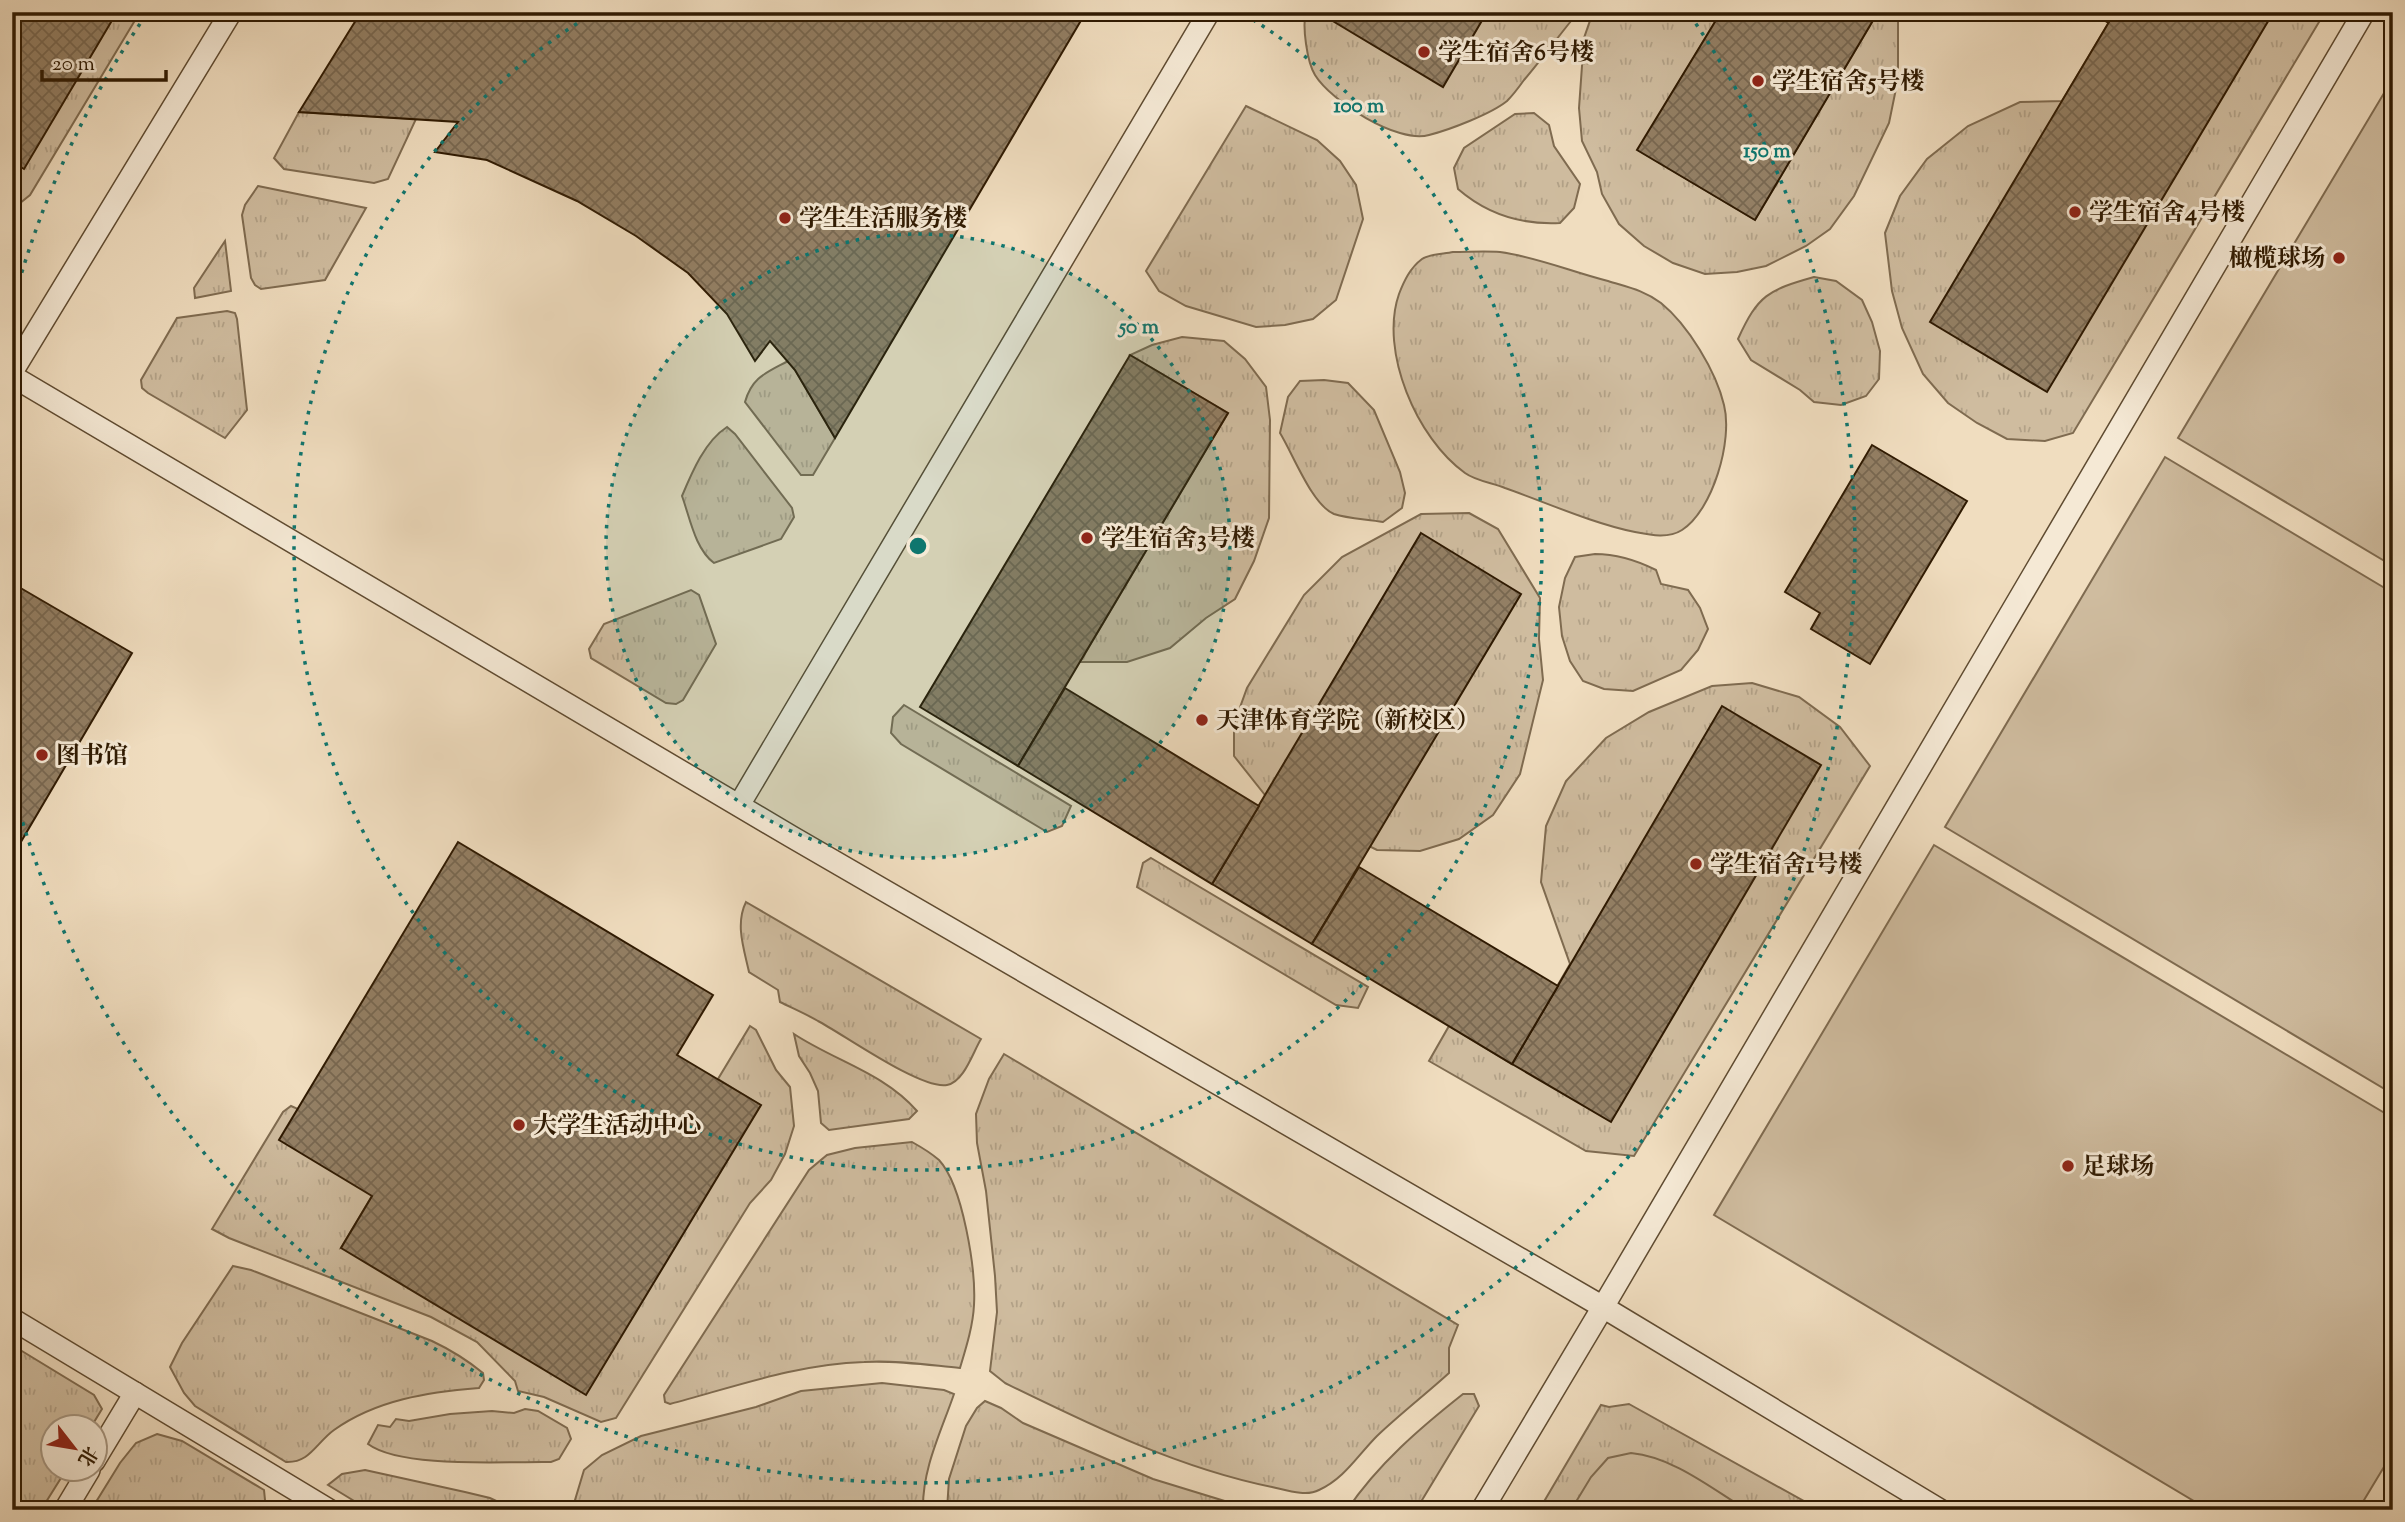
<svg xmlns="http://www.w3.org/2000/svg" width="2405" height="1522" font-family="'Sorts Mill Goudy','Noto Serif SC',serif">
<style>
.grass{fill:url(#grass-tufts);stroke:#7f6b50;stroke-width:2}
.garden{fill:#cfbc9f;stroke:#7f6b50;stroke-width:2}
.building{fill:url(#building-cross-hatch);stroke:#2f1a02;stroke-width:2}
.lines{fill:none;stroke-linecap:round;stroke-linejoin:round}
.lane-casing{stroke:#5f4b31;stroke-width:24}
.lane{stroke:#f5e9d5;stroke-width:21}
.ring{fill:none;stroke:#0f766e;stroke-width:3.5;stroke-dasharray:3.5 7}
.poi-dot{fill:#8f2418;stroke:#f5e9d5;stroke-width:2.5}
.labels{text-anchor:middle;stroke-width:6;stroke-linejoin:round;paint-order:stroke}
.poi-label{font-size:24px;font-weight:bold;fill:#2f1a02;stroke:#f5e9d5;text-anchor:start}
.centre{fill:#0f766e;stroke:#f5e9d5;stroke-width:3.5}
.ring-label{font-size:21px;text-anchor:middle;font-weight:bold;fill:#0f766e;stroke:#f5e9d5;stroke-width:6;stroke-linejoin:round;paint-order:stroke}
</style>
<defs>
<pattern id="grass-tufts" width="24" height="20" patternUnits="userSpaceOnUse" patternTransform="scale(1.75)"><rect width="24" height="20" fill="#cfbc9f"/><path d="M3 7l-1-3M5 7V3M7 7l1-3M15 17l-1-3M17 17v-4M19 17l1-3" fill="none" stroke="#b2a187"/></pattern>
<pattern id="building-cross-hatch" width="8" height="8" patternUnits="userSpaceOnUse" patternTransform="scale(1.75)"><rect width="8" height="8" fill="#937f64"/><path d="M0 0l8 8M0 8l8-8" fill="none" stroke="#786750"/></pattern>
</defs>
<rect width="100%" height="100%" fill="#f0ddbf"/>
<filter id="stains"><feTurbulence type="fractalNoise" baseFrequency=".00286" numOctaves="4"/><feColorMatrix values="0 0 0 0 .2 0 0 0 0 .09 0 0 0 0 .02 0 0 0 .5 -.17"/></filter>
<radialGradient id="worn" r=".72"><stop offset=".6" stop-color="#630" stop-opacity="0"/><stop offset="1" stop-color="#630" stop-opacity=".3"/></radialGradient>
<g class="grass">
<polygon points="12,12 140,12 30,195 14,208"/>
<path d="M1306,12H1574L1571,21C1555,41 1540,61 1524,80C1519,87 1513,95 1507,101C1491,114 1449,130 1429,135C1397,144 1331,101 1315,75C1307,62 1302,26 1306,12Z"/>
<polygon points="1593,12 1721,12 1638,150 1755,220 1878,12 1898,12 1898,79 1889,123 1854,196 1830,229 1806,246 1766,266 1737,272 1705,274 1673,263 1644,246 1619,224 1602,194 1597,172 1582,141 1579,108 1584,38"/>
<polygon points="2115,12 2325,12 2073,433 2045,441 2007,439 1977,423 1948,403 1923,374 1902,328 1892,291 1885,233 1900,196 1927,159 1968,126 2020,102 2062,101"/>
<polygon points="1246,106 1317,140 1340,161 1356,185 1363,219 1336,300 1313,319 1285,325 1256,327 1186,306 1159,291 1146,271"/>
<polygon points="299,112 416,119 388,179 374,183 284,169 274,158"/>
<path d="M1534,113L1549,125L1554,146L1580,184L1574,208L1560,223C1521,225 1488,215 1458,189L1454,168L1464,148L1515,114Z"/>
<polygon points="258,186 366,208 325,280 261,289 255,285 251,278 242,215 245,205"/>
<polygon points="225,241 231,291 195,298 194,288"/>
<path d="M1453,252C1468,252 1485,251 1500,252C1537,257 1572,272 1608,281C1627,287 1644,290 1661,303C1688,325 1716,371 1724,405C1733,440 1713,510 1682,530C1668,539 1650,535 1635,532C1594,524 1545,502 1505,488C1493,483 1476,481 1465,473C1417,439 1379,351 1399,294C1404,281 1410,268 1422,259C1429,254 1444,254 1453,252Z"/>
<path d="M1814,277L1836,281L1862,300L1872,322L1880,351L1879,379L1866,396L1841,405L1814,402L1800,390L1751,360L1738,339C1758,295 1768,290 1814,277Z"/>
<polygon points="227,311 235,313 237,319 247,410 225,438 148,393 142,388 141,380 177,318"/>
<polygon points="1182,337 1224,341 1245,359 1266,387 1270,420 1269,518 1254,561 1235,599 1206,618 1170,648 1127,662 1080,662 1228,413 1130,355 1152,345"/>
<path d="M788,361L795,370L835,438L813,475H801L745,402C752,377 766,373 788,361Z"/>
<path d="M1324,380L1348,383L1374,410L1400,472L1405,493L1402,508L1383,522C1368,519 1349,519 1334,514C1312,505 1293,454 1280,433L1288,397L1300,381Z"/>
<path d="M727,427L735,434L792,508L794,517L781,539L714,563C695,549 690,518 682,496C692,472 705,441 727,427Z"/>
<polygon points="1469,513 1498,529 1540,598 1539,639 1543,680 1520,774 1493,815 1459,839 1420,851 1377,850 1265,795 1234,756 1234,724 1247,688 1304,595 1342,557 1421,514"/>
<path d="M1595,554C1617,554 1636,560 1656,570L1661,584L1688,590L1700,608L1708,629L1698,650L1681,670L1633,691L1604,689L1583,681L1570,661L1562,636L1559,607L1565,578L1575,557Z"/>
<polygon points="691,590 699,595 716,644 683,700 676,704 666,703 591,658 589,649 604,624"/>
<polygon points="1752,683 1799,697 1840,727 1870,766 1634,1156 1586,1151 1429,1061 1449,1026 1512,1064 1570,964 1541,882 1546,826 1566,781 1606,738 1649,712 1712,686"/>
<polygon points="904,705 1071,806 1062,826 1047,832 901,744 891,733 893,717"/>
<polygon points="1151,858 1368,987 1358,1008 1336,1005 1137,887 1143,863"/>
<path d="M746,902L981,1039C973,1052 964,1082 947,1085C921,1090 843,1034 818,1021C806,1014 792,1008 780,1002L778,990L749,972C744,949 735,924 746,902Z"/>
<polygon points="750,1026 756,1030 776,1070 790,1087 794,1126 785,1154 771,1180 750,1203 616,1418 601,1422 544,1397 518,1391 515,1381 477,1342 431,1317 229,1238 212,1229 283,1112 291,1106 298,1109 372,1196 341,1248 760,1105 718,1079"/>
<path d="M794,1034C835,1061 884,1073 917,1111L909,1119L829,1130L821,1123L818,1091L810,1073L799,1056Z"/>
<path d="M1004,1054L1458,1325L1449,1348V1373C1426,1394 1400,1414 1377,1436C1358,1455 1344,1479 1319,1490C1306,1497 1286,1490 1272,1487C1178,1468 1091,1425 1005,1383L990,1371L997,1312L995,1276L986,1191L977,1143L976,1114L989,1079Z"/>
<path d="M912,1142C921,1147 931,1153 939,1160C963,1186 976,1270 974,1305C973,1326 966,1348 960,1368C928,1365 895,1360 864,1362C797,1364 734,1387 670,1404L665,1402L664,1395L809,1170L827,1155L855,1148Z"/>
<path d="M233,1266L251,1270L432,1341C451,1350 467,1360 483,1373L484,1380L479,1388C428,1392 376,1400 334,1430C316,1443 310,1463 286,1462L195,1406L184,1393L170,1367L182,1343Z"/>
<polygon points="12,1345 94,1395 102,1409 91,1427 52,1428 52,1470 66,1470 41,1510 12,1510"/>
<path d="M882,1383L944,1390L954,1394C941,1432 922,1469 923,1510H572L584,1470L602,1455L641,1436L756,1407L801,1391Z"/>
<path d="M1463,1394H1474L1479,1406L1416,1510H1347C1378,1464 1420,1428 1463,1394Z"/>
<polygon points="985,1401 1001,1408 1023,1423 1153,1479 1254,1510 947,1510 949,1479 966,1426 977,1408"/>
<polygon points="1629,1404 1820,1510 1539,1510 1601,1405 1609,1407"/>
<path d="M525,1409L538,1411L567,1428L571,1439L559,1459L551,1462C507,1461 402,1469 368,1444L378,1425L390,1427L396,1419L409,1421L450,1414L492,1411L514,1413Z"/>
<polygon points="157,1434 182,1441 264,1490 266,1510 91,1510 120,1463 136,1443"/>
<polygon points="365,1470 465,1492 490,1498 516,1510 369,1510 328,1485 342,1474"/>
</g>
<g class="garden">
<polygon points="2393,78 2393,566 2178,438"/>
<polygon points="2165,457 2393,593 2393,1094 1945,827"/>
<polygon points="1934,845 2393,1118 2393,1452 2358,1510 2209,1510 1714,1215"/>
<path d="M1631,1453C1673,1457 1711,1488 1747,1510H1571L1591,1477L1608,1458Z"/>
</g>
<g class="building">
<polygon points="12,12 117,12 24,169 12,162"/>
<polygon points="361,12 1086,12 835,438 795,370 770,341 755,361 727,314 688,273 636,236 577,201 487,160 435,152 458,122 299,112"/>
<polygon points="1329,12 1487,12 1443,87 1326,17"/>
<polygon points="1721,12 1878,12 1755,220 1637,150"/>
<polygon points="2090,12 2115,12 2109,23"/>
<polygon points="2115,12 2273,13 2047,392 1930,322"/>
<polygon points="1130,355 1228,413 1018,766 920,707"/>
<polygon points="1872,445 1967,501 1870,664 1811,629 1820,613 1785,592"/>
<polygon points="1421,533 1521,594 1312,944 1212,884"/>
<polygon points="12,583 132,653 12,857"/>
<polygon points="1065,688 1259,806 1212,884 1018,766"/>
<polygon points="1722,706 1821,765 1611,1122 1512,1064"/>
<polygon points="458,842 713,995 677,1055 761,1105 586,1395 341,1248 372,1196 279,1140"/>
<polygon points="1359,867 1558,986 1512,1064 1312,944"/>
</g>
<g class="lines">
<g class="lane-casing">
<g id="lane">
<polyline points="12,372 231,12"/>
<polyline points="12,376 792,837 1603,1307 1940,1510"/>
<polyline points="739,805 1209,12"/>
<polyline points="12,1319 329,1510"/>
<polyline points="94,1461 135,1393"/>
<polyline points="65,1510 89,1470"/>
<polyline points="1482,1510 1603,1307 2364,12"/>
</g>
</g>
<use href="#lane" class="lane"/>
</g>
<circle cx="918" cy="546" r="312" fill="#0f766e" fill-opacity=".12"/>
<g class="ring">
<circle cx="918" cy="546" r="312"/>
<path d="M1244 14A624 624 0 1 1 592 14"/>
<path d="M13 303A937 937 0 0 1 146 15M1690 15A937 937 0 1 1 13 789"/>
</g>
<g class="poi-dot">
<circle cx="1424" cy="52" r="7"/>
<circle cx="1758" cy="81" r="7"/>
<circle cx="2075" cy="212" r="7"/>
<circle cx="785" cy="218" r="7"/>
<circle cx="2339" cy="258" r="7"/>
<circle cx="1087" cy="538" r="7"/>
<circle cx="1202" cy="720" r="7"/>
<circle cx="42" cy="755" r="7"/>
<circle cx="1696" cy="864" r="7"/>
<circle cx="519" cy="1125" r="7"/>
<circle cx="2068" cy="1166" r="7"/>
</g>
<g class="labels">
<g class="poi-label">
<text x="1438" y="60">学生宿舍6号楼</text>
<text x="1772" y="89">学生宿舍5号楼</text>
<text x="2089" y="220">学生宿舍4号楼</text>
<text x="799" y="226">学生生活服务楼</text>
<text x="2325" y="266" text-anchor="end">橄榄球场</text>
<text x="1101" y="546">学生宿舍3号楼</text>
<text x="1216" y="728">天津体育学院（新校区）</text>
<text x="56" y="763">图书馆</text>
<text x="1710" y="872">学生宿舍1号楼</text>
<text x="533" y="1133">大学生活动中心</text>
<text x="2082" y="1174">足球场</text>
</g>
</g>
<circle cx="918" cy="546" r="10" class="centre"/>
<g class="ring-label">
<text x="1359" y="112">100 m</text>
<text x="1767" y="157">150 m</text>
<text x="1139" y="333">50 m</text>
</g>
<rect width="2405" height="1522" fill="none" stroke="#f0ddbf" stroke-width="42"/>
<rect x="14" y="14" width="2377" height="1494" fill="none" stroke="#2f1a02" stroke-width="3.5"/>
<rect x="21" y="21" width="2363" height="1480" fill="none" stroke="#2f1a02" stroke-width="2"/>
<g transform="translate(74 1448) rotate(121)"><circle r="33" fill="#f5e9d5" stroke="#a69681" stroke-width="2"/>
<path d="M0-5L12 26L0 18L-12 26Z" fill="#8f2418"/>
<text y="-10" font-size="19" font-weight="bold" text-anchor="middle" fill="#2f1a02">北</text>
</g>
<path d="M42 70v10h124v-10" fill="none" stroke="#2f1a02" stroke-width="3.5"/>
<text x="52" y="70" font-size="21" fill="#2f1a02" stroke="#f5e9d5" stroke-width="5" paint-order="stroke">20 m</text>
<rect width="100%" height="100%" filter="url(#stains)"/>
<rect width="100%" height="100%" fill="url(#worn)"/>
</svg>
